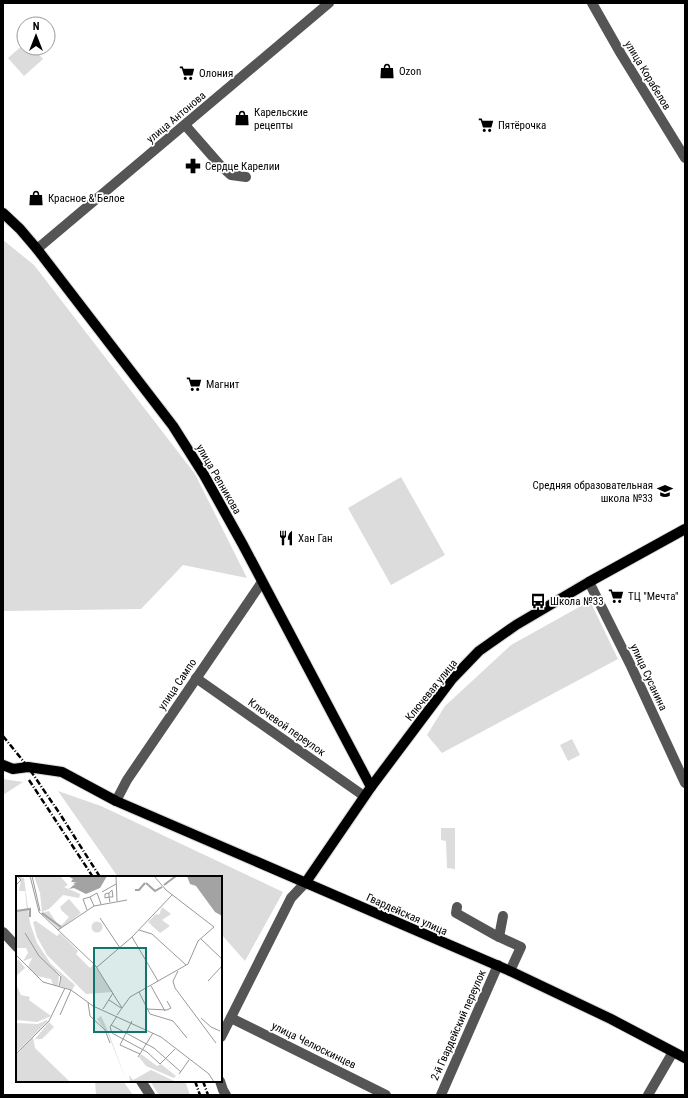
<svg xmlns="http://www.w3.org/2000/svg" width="688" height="1098" font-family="'Roboto Condensed',sans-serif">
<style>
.green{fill:#dcdcdc}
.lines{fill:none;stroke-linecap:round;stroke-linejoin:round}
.major-casing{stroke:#dbdbdb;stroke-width:12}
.minor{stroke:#555;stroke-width:10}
.major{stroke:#000;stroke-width:10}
.rail{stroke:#000;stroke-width:2.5;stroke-dasharray:6 2 1 2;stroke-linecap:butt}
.labels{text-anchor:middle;stroke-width:3.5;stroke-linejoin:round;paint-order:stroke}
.poi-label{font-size:11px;fill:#000;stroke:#fff;text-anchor:start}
.street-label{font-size:11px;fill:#000;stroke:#fff}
.inset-river{fill:none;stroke:#a3a3a3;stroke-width:2}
.inset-road{fill:none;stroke:#999;stroke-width:1}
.view{fill:#0f766e;fill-opacity:0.15;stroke:#0f766e;stroke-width:2}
.inset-edge{fill:none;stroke:#000;stroke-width:2}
</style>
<rect width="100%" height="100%" fill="#fff"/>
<g class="green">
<polygon points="24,44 24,48 33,48 43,59 24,76 8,58"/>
<polygon points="3,240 34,265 195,474 247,578 183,565 141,609 3,611"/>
<polygon points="401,477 445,555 391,585 348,508"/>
<polygon points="590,601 618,659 442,753 427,735 445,706 511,645"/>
<polygon points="572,739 580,755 568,761 560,745"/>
<polygon points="3,779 23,782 3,795"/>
<polygon points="58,791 101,806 283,892 245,961 221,934 221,877 118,877"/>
<polygon points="441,828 455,828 455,869 447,868 446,841 441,840"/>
<polygon points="95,1081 123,1081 133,1095 96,1095"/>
<polygon points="150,1081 185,1081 190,1095 159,1095"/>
</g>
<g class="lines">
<g class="major-casing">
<g id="major">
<polyline points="3,213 20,229 37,249 173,426 204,475 243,545 371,787"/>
<polyline points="3,765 13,769 28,767 62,772 116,801 510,971 611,1019 685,1058"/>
<polyline points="306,882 371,787 452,679 479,651 516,625 589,582 685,529"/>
</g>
</g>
<g class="minor">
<polyline points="592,3 621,54 685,158"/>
<polyline points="185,125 220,165 231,175 246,177"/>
<polyline points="37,249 329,3"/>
<polyline points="589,582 630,664 685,783"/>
<polyline points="196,678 364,796"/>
<polyline points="116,801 127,780 262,582"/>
<polyline points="457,907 456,913 495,935 521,947 510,971"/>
<polyline points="3,932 17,947"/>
<polyline points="499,937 503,916"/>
<polyline points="231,1018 386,1095"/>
<polyline points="221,1037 291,898 306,882"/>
<polyline points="141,1081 150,1095"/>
<polyline points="220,1081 223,1090 226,1095"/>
<polyline points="441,1095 498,965"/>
<polyline points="648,1095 673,1052"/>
</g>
<use href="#major" class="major"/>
<g class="rail">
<polyline points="3,736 28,767 60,814 100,877"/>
<polyline points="29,780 93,877"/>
<polyline points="195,1081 200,1095"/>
<polyline points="203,1081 208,1095"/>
</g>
</g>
<defs>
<g id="shop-bare" transform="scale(1.2)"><path d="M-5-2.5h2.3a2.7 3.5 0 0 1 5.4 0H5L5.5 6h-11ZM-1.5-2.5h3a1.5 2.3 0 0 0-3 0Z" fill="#000" stroke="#fff" stroke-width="2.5" paint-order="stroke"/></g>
<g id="supermarket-bare" transform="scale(1.2)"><path d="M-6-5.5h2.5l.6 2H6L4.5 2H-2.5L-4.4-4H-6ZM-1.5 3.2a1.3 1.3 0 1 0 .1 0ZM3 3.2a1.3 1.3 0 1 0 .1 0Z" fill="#000" stroke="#fff" stroke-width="2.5" paint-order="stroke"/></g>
<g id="pharmacy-bare" transform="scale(1.2)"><path d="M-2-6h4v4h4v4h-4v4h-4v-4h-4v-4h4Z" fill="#000" stroke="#fff" stroke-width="2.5" paint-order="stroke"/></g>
<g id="school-bare" transform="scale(1.2)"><path d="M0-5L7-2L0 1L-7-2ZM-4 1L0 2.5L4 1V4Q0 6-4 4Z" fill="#000" stroke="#fff" stroke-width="2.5" paint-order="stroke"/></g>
<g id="restaurant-bare" transform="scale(1.2)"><path d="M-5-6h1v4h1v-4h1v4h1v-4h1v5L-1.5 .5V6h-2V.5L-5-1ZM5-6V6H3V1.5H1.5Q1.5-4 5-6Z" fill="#000" stroke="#fff" stroke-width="2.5" paint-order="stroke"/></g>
<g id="bus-bare" transform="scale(1.2)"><path d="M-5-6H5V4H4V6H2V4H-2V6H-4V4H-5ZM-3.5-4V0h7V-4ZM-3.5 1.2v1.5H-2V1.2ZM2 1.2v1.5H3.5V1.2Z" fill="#000" stroke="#fff" stroke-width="2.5" paint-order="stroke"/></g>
</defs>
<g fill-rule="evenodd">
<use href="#shop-bare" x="387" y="71"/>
<use href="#supermarket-bare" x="187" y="73"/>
<use href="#shop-bare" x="242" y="118"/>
<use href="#supermarket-bare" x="486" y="125"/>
<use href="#pharmacy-bare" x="193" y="166"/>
<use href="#shop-bare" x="36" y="198"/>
<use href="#supermarket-bare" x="194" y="384"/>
<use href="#school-bare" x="665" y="491"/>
<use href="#restaurant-bare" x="286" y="538"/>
<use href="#supermarket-bare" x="616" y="596"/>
<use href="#bus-bare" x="538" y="601"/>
</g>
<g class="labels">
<g class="poi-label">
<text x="399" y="75">Ozon</text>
<text x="199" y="77">Олония</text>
<text x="254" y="116">Карельские<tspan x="254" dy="13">рецепты</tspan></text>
<text x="498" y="129">Пятёрочка</text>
<text x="205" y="170">Сердце Карелии</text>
<text x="48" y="202">Красное &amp; Белое</text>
<text x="206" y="388">Магнит</text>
<text x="653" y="489" text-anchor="end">Средняя образовательная<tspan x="653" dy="13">школа №33</tspan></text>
<text x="298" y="542">Хан Ган</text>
<text x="628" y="600">ТЦ "Мечта"</text>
<text x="550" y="605">Школа №33</text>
</g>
<g class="street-label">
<text transform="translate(648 75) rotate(59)" y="4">улица Корабелов</text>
<text transform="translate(176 117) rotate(-40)" y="4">улица Антонова</text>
<text transform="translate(219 479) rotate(60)" y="4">улица Репникова</text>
<text transform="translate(649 677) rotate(65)" y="4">улица Сусанина</text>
<text transform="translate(177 684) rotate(-56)" y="4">улица Сампо</text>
<text transform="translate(431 690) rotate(-51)" y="4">Ключевая улица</text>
<text transform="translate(287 727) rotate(35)" y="4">Ключевой переулок</text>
<text transform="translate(407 914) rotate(24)" y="4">Гвардейская улица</text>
<text transform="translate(458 1025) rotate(-66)" y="4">2-й Гвардейский переулок</text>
<text transform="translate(314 1045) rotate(26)" y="4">улица Челюскинцев</text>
</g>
</g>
<g transform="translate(16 876)">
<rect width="206" height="206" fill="#fff"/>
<path d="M2,0L8,2L14,47L21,67L35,88L59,109L56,114L44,110L45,100L39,93L43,99L42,110L37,109L35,103L21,100L12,91L16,82L7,85L12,77L10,72H0V52L2,50L0,51V35L11,34L9,15H3L5,4ZM18,0H44L52,9L48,11L64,18L63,22L47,19L33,33L26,36L24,17ZM53,23L65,37L43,54L25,37L33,35L42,49H46L53,41L46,35L44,31ZM146,31L155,38L146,44L154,50L144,57L132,46L140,38L143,39ZM20,45L41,60L44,57L62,75L60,78L74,92L77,89L80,92L97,116L70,118L31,79L21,61L17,46ZM75.5 51a5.5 5.5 0 1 1 11 0a5.5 5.5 0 1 1-11 0ZM3,84L9,92L0,100V85ZM0,108L5,119L14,121L13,124L35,140L21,146L0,144ZM85,140L92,155L111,206L92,158L81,143ZM31,144L32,145L0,177V147L22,148ZM33,146L38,151L26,163H19ZM17,161L19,172L54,206H0V179ZM125,178L141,190L145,188L160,200L158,202L130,190L123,181ZM135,194L158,205L157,206H114L113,199L117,204Z" fill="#dcdcdc"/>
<path d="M52,0H91L84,12L70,18L58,12L53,13L59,8L57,7L61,6H55L57,3ZM171,0H206V40L199,36L180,10L174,8Z" fill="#a3a3a3"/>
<path class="inset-river" d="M130,7L139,15L146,11M148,9L160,0M119,14H123L129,7M0,35L14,33V41M26,37L45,51"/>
<path class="inset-road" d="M14,0L23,36L79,89L106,132M16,0L24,35M100,0L101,25M0,9L5,4L1,0M86,16L100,8M93,17L89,18V22L93,21H97L96,14L93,17V21L94,26M74,21L81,17L85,28M71,34L67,23L74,21L78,30M84,42L104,72M42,54L78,30L111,24M123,54L136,58L170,89M9,57L23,80L45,101L43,111M116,61L142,105M185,63L206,83M0,79L27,106L55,114L77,130L145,161L193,198L198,206M81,91L116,61L156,19M162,95L157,105L159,112L200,167M192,105L206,90M135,110L149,135M123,116L134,138L157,145L171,162M93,124L105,132M72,126L74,140L89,154L94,167M87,133L97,117M131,133L151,134L155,132L151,125M44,139L55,114M101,139L114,121L172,88L182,65L198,51L150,14L138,0M101,140L94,151L96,157L131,176L144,188L159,173M185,142L195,151L204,155M116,145L104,169L124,178M95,149L138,172L165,196M0,178L33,145L49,112M122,181L137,157M163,198L173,184"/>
<path class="view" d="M78,72H130V156H78Z"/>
<rect width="206" height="206" class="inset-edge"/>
</g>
<rect width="688" height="1098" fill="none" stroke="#000000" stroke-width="8"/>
<g transform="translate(36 36)"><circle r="19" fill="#ffffff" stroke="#999999"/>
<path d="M0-3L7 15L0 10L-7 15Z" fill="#000000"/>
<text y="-6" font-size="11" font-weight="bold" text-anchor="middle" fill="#000000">N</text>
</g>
</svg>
